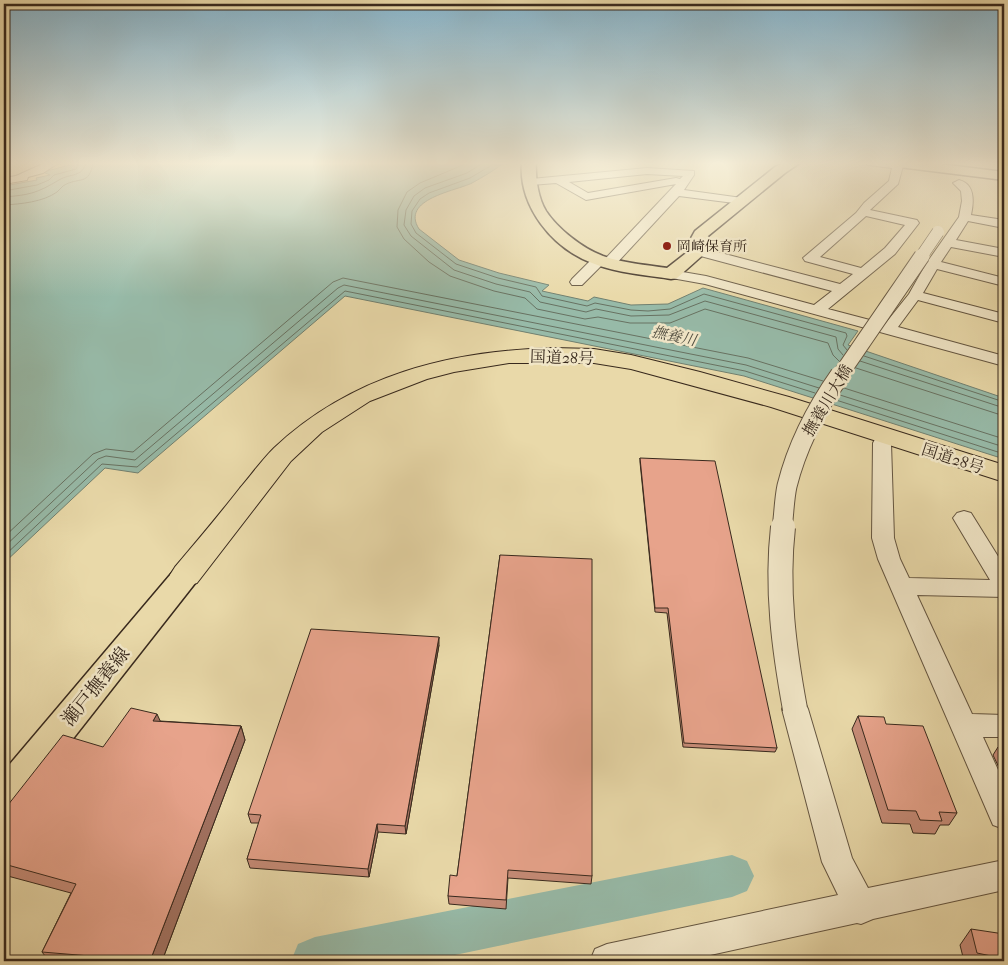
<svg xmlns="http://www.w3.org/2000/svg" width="1008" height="965" font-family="'IM FELL French Canon','Noto Serif JP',serif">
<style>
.water{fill:#97baa8;stroke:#718070}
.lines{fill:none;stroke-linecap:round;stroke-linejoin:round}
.shore{stroke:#687262;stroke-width:1}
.river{fill:#97baa8;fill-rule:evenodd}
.minor-casing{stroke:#645540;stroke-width:2}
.major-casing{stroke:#38291d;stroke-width:3}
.highway-casing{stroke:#38291d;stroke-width:2}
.minor{fill:#f1e6c7;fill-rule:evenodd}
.major{fill:#e9d9a9;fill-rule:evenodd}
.highway{fill:#e9d9a9;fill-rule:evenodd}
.minor-bridge-far3-casing{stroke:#645540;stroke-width:13;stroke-linecap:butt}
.minor-bridge-far2-casing{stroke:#645540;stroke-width:17;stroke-linecap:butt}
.minor-bridge-far1-casing{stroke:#645540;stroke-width:21;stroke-linecap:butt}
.minor-bridge-casing{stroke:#645540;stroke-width:26;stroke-linecap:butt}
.minor-bridge-far3{stroke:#f1e6c7;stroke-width:12}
.minor-bridge-far2{stroke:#f1e6c7;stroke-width:15}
.minor-bridge-far1{stroke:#f1e6c7;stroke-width:19}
.minor-bridge{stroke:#f1e6c7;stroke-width:24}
.wall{fill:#c78c78;stroke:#38291d}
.shaded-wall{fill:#a27261;stroke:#38291d}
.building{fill:#e7a38b;stroke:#38291d}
.poi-dot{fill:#8f2418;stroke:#f1e6c7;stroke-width:2}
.labels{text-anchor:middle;stroke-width:5;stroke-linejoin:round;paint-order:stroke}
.far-poi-label{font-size:14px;fill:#38291d;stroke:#f1e6c7;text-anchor:start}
.far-water-label{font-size:15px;font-style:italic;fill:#504d40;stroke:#f1e6c7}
.street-label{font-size:16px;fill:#38291d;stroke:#f1e6c7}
.near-street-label{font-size:19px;fill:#38291d;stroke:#f1e6c7}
</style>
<rect width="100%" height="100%" fill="#e9d9a9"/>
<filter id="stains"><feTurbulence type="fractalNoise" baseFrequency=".004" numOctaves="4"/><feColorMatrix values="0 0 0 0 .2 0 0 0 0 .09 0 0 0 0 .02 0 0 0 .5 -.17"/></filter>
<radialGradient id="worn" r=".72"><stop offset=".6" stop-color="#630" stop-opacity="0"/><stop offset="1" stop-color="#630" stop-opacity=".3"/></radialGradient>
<path class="water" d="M81,162H505C495,170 483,177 472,183C456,191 400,199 419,229L459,260L499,273L549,285L542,291L588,301L594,297L631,305L668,304L703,288L858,331L848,345L1004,398V459L744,376L345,296L138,473L105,468L4,563V186L37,180L36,178L50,175L43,172Z"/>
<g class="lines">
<g class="shore">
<polyline points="470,162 420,183 407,192 398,210 397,227 404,239 429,262 450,276 494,291 525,298 537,309 585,319 598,317 630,323 670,323 705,309 828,343 833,355 839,361"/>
<polyline points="485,162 467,173 425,188 414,196 406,210 404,225 411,236 454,270 496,284 530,292 540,302 586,312 596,309 631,316 669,315 705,301 836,337 838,349 843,355"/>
<polyline points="497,162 470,178 429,193 420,199 412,211 411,224 416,233 456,264 498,278 536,287 542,296 587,306 595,303 631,310 648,311 670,309 704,294 846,333 847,336 843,345 847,350"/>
<polyline points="4,191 37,185 49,180 54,175 76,169 79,162"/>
<path d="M4,197C30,195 37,193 59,180C70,173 83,178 86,162"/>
<path d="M4,205C21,204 43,202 57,192C59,190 61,188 63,186C78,176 90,187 93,162"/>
<polyline points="864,356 1004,402"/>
<polyline points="860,361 1004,408"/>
<polyline points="856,368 1004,416"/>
<polyline points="844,388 1004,439"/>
<polyline points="840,395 1004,447"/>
<polyline points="836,400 1004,454"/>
<polyline points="4,537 93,454 106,449 133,452 333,282 343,278 748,358 823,381"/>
<polyline points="4,547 98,459 106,456 135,460 338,288 344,285 746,365 819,388"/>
<polyline points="4,556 102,464 137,467 345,291 745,371 815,393"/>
</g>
<polygon class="river" points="732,855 747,861 754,876 747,891 732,897 426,961 291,961 298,944 315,937"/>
<g class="minor-casing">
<g id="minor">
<polygon points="47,162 60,162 43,173 28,177 27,180 4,184 4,178 16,176"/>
<path d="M863,162L902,164L903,166L898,184L870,210L917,220L919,223L895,254L828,309L885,324L909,294L926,264L959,217L962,201L961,191L953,183L959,180C975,184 974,201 971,215L1004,220V228L968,221L956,240L1004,249V257L951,247L941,262L1004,278V286L937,269L923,293L1004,314V323L918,300L898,327L1004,356V366L705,284L666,277L664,274L671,270L706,276L814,305L832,291L693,254L691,251L698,247L840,284L853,274L805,261L803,258L856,213L864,203L889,181L892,168L868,165ZM866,216L905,225L885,248L861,268L820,257Z"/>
<path d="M647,168L694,171V175L684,190L742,198L748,201L742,204L679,196L615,265L610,266L604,263L582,285H572L570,282L572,279L594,257L599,256L605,259L676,184L586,200L556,183L531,185L525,182L531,179ZM647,174L683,176L680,179L676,178L588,193L569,182Z"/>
<polygon points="886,430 893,432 895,436 891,443 894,538 900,559 909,578 990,580 953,518 957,513 964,511 971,513 1004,566 1004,597 917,595 972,714 1004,715 1004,737 983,737 1004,783 1004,829 993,825 878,559 872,538 873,443 879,432"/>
<polygon points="795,698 804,701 808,709 852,858 868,888 1004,860 1004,890 873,919 861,924 857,923 683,961 590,961 595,949 607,944 838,895 822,862 782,709 786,701"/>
</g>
</g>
<g class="major-casing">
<g id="major">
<path d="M522,162H536C535,177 538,198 546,211C558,229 582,248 603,256C623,263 646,265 667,268L690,250V240L695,231L775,167L785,162H801L785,173L708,236L706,251L704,254L677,278L671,279C645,275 617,273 592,263C552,248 518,206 522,162Z"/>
<polygon points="885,162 924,162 1004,172 1004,180 891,166"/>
<polygon points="186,565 196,568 200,575 196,582 17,810 4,815 4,771 176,568"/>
</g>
</g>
<g class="highway-casing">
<path id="highway" d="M553,348L594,349L631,355L700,372L789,397L1004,465V482L771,407L631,369L594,363H509L454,372L427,379L370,401L322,432L291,461L197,583L186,586L175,583L170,575L175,567C197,541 219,515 240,488C251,475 262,460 274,448C352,375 449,351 553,348Z"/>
</g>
<use href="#minor" class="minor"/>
<use href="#major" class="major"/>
<use href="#highway" class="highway"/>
<g class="minor-bridge-far3-casing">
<polyline id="minor-bridge-far3" points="921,257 938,232"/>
</g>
<g class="minor-bridge-far2-casing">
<polyline id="minor-bridge-far2" points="839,377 922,256"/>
</g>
<g class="minor-bridge-far1-casing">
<path id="minor-bridge-far1" d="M782,528C784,515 784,500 787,486C797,446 816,409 840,375"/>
</g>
<g class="minor-bridge-casing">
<path id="minor-bridge" d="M783,527C776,589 784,649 795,709"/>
</g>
<use href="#minor-bridge-far3" class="minor-bridge-far3"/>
<use href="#minor-bridge-far2" class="minor-bridge-far2"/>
<use href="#minor-bridge-far1" class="minor-bridge-far1"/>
<use href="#minor-bridge" class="minor-bridge"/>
</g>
<g class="wall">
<polygon points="640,458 777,748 775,752 683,747 667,613 655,612 640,462"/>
<polygon points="500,555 592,876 591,884 508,878 506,909 449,904 448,896 457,876"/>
<polygon points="439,645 406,834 378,832 369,877 250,868 247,859 259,823 251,823 248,814"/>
<polygon points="858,716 886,724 957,813 949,825 940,825 935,834 913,833 910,824 882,823 852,729"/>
<polygon points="160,721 241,726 245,740 162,961 49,961 42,952 71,893 4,875 4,810"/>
<polygon points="998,747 1004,747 1004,776 1003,776 993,755"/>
<polygon points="971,929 1004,961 964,961 960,945"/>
</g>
<g class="shaded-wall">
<polygon points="439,637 439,645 406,834 405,826"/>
<polygon points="157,714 163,727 153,721"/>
<polygon points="241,726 245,740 162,961 150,961"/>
<polygon points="377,824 378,832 369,877 368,869"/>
</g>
<g class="building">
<polygon points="640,458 715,461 777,748 684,743 668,608 655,608"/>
<polygon points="500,555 592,559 592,876 508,870 506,900 448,896 450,875 457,876"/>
<polygon points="311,629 439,637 405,826 377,824 368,869 247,859 261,815 248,814"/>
<polygon points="131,708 157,714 153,721 241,726 150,961 42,952 76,884 4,864 4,810 63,735 103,747"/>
<polygon points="858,716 884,717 886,724 923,726 957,813 939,812 942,821 920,820 916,811 888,810"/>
<polygon points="998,747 1004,747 1004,759"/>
<polygon points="971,929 1004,934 1004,961 998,961 996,957 977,953"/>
</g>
<linearGradient id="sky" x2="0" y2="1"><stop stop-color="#87b6ce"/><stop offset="0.55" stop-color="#f5eed8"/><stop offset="1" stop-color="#f5eed8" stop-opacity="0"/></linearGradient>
<rect width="1008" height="297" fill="url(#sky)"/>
<circle class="poi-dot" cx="667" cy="246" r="5"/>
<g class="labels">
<g class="far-poi-label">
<text x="677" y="251">岡崎保育所</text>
</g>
<g class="far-water-label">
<text transform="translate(674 336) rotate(12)" y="5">撫養川</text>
</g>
<g class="street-label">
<text transform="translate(562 357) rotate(2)" y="6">国道28号</text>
<text transform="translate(827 400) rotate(-59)" y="6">撫養川大橋</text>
<text transform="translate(953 458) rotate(18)" y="6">国道28号</text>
</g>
<g class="near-street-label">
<text transform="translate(95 686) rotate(-51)" y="7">瀬戸撫養線</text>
</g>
</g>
<rect width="1008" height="965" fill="none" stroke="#e9d9a9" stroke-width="20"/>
<rect x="5" y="5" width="998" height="955" fill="none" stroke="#38291d" stroke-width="2.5"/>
<rect x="10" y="10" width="988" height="945" fill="none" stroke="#38291d"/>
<rect width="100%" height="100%" filter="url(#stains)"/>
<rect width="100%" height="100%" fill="url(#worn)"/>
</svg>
